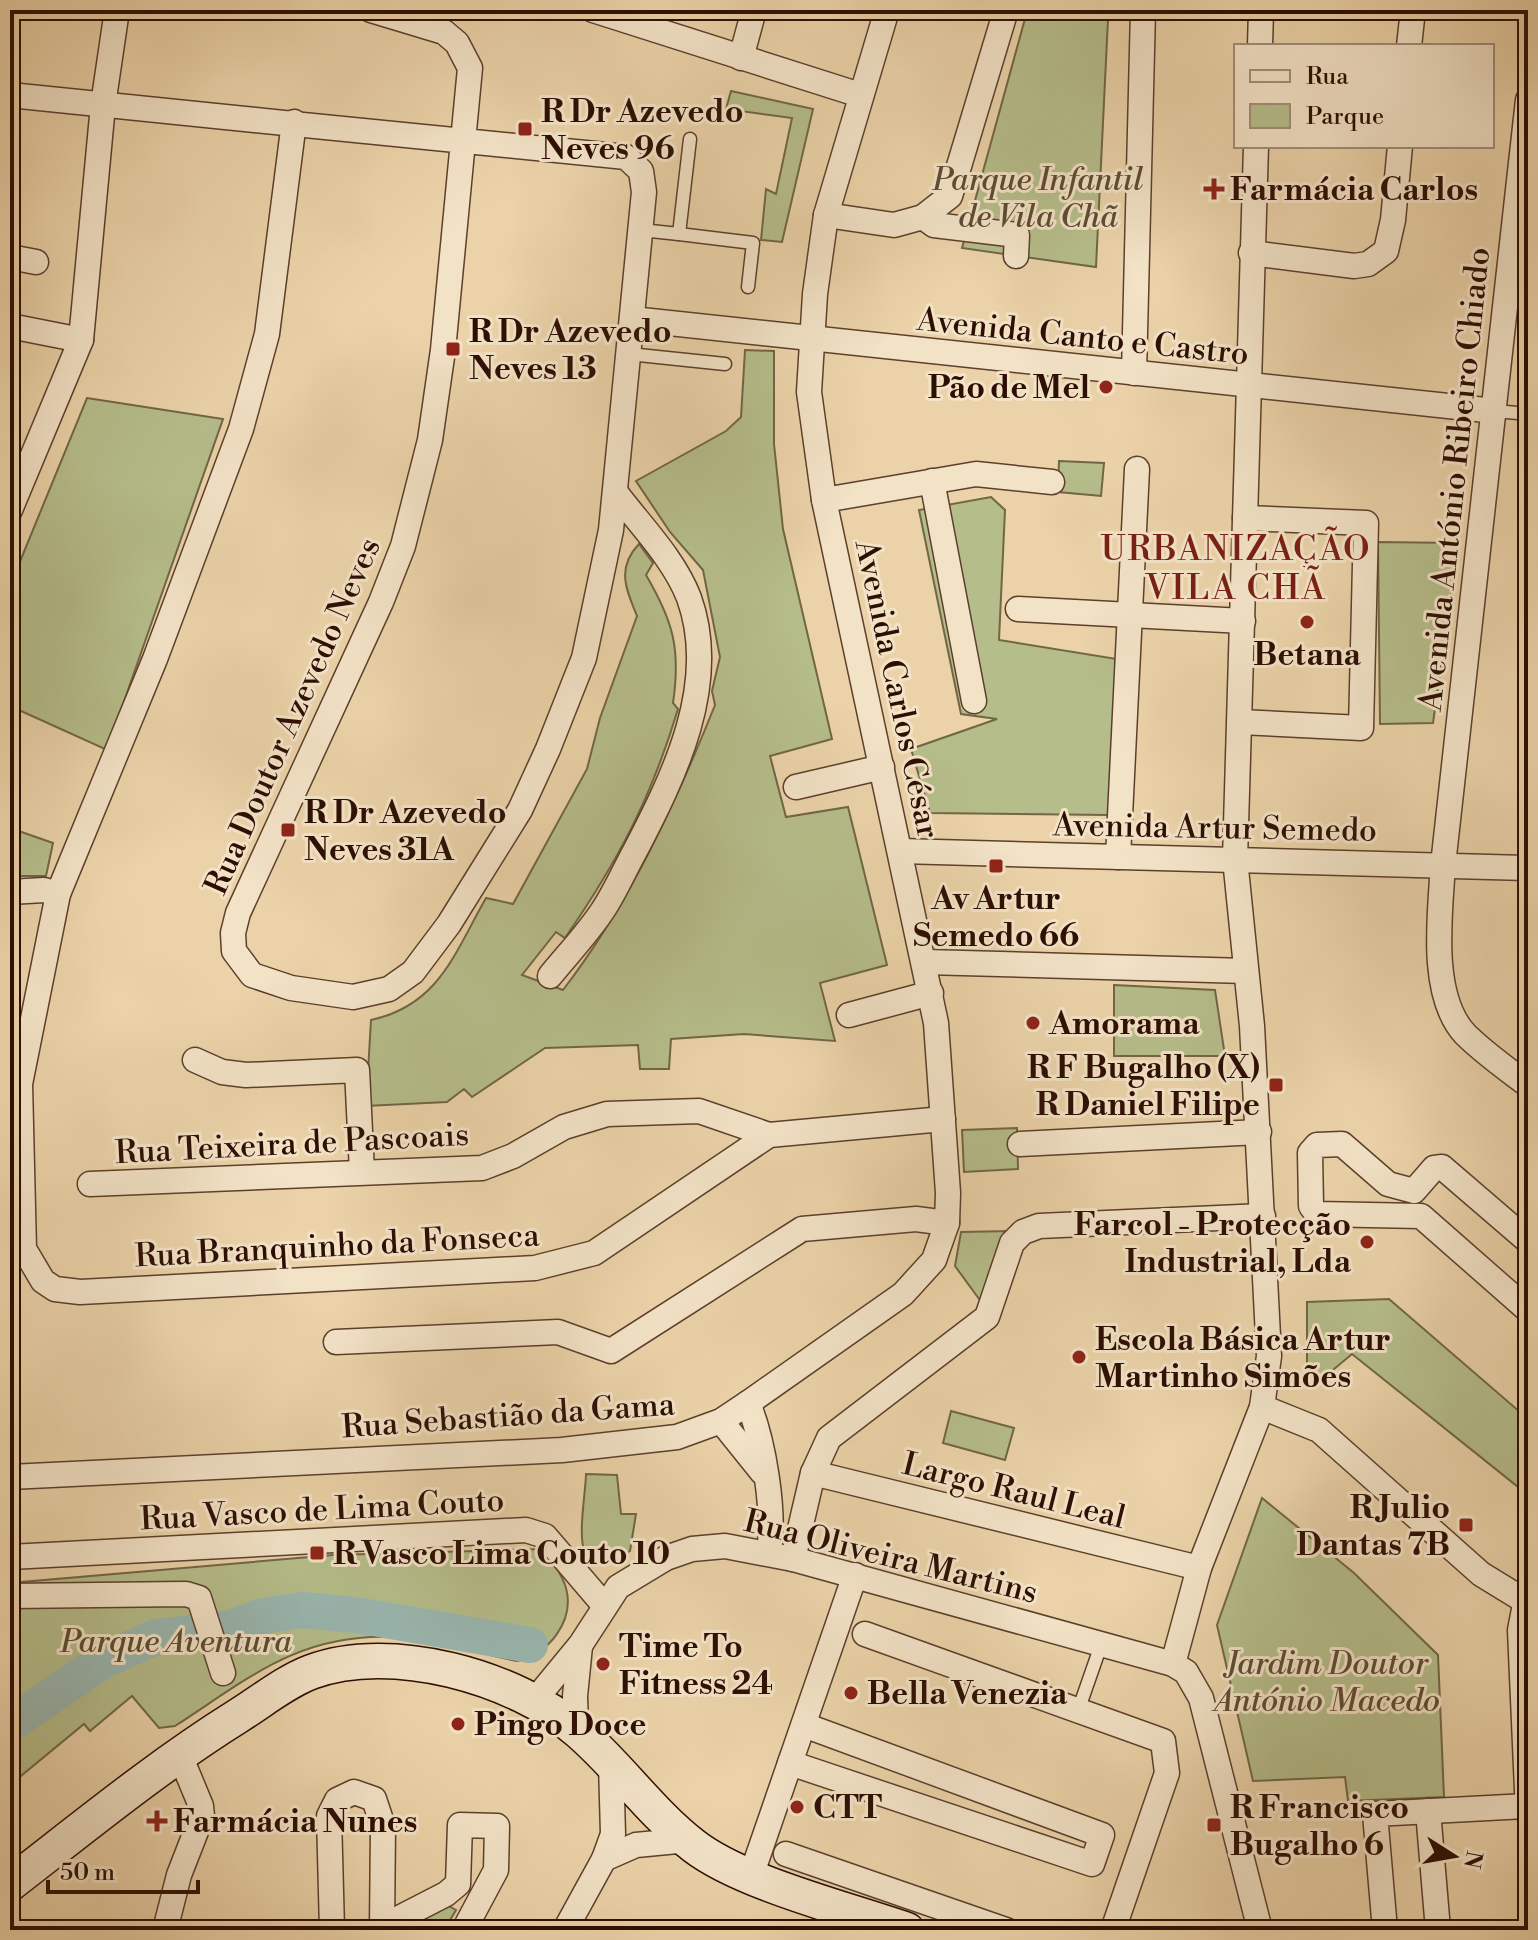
<svg xmlns="http://www.w3.org/2000/svg" width="1538" height="1940" font-family="'Libre Bodoni',serif">
<style>
.green{fill:#b5bd8a;stroke:#716646;stroke-width:2}
.lines{fill:none;stroke-linecap:round;stroke-linejoin:round}
.river{stroke:#99b6af;stroke-width:36}
.lane-casing{stroke:#5c3f2c;stroke-width:15}
.street-casing{stroke:#5c3f2c;stroke-width:27}
.secondary-casing{stroke:#2d0e03;stroke-width:37}
.lane{stroke:#f2e2c6;stroke-width:12}
.street{stroke:#f2e2c6;stroke-width:24}
.secondary{stroke:#f2e2c6;stroke-width:34}
.poi-dot{fill:#8f2418;stroke:#f2e2c6;stroke-width:3}
.labels{text-anchor:middle;stroke-width:6;stroke-linejoin:round;paint-order:stroke}
.poi-label{font-size:32px;font-weight:bold;fill:#2d0e03;stroke:#f2e2c6;text-anchor:start}
.park-label{font-size:32px;font-style:italic;fill:#5d4b32;stroke:#f2e2c6}
.street-label{font-size:32px;fill:#2d0e03;stroke:#f2e2c6}
.neighbourhood-label{font-size:34px;letter-spacing:2px;fill:#7a1f14;stroke:#f2e2c6}
</style>
<rect width="100%" height="100%" fill="#ebd2a8"/>
<filter id="stains"><feTurbulence type="fractalNoise" baseFrequency=".0025" numOctaves="4"/><feColorMatrix values="0 0 0 0 .2 0 0 0 0 .09 0 0 0 0 .02 0 0 0 .5 -.17"/></filter>
<radialGradient id="worn" r=".72"><stop offset=".6" stop-color="#630" stop-opacity="0"/><stop offset="1" stop-color="#630" stop-opacity=".3"/></radialGradient>
<g class="green">
<polygon points="1026,15 1108,19 1096,267 962,248"/>
<polygon points="731,91 813,109 782,242 761,240 766,189 776,194 792,118 726,109"/>
<path d="M745,350L774,351V444L783,529L832,739L770,756L786,817L848,807L887,965L820,983L835,1041L744,1034L671,1039L669,1069H640L638,1045L545,1048L472,1097L464,1089L447,1102L366,1106L371,1020C439,1005 454,954 486,898L513,904L587,769L600,718L637,616C626,589 616,568 639,544L653,563L646,575C673,621 681,649 673,703L678,709C651,799 618,861 565,938L556,932L522,975L563,990C629,904 675,805 715,705L712,691L720,657L703,570L670,532L636,481L726,431L741,417Z"/>
<polygon points="87,398 223,419 107,750 10,706 10,586"/>
<polygon points="1059,461 1104,463 1101,496 1058,492"/>
<polygon points="991,497 1005,510 999,640 1123,660 1109,815 930,813 911,749 997,719 961,714 919,510"/>
<polygon points="1378,542 1458,543 1433,723 1380,724"/>
<polygon points="10,828 53,843 46,876 10,876"/>
<polygon points="1114,985 1215,990 1225,1056 1114,1056"/>
<polygon points="1017,1128 1018,1169 964,1172 962,1130"/>
<polygon points="1010,1231 982,1303 955,1266 961,1232"/>
<polygon points="1389,1299 1528,1419 1528,1495 1352,1354 1321,1380 1307,1369 1307,1302"/>
<polygon points="951,1411 1014,1428 1005,1460 943,1443"/>
<path d="M586,1474L617,1475L621,1514H636L630,1551C563,1596 585,1511 586,1474Z"/>
<polygon points="1262,1498 1354,1573 1438,1655 1444,1797 1348,1801 1345,1777 1253,1781 1217,1625"/>
<path d="M543,1549C552,1561 562,1574 566,1588C575,1621 548,1655 517,1661C476,1653 433,1638 391,1637C298,1634 248,1679 175,1726L159,1728L132,1696L90,1731L84,1724L10,1785V1583L333,1555Z"/>
<polygon points="447,1905 456,1910 444,1930 412,1930 410,1926"/>
</g>
<g class="lines">
<polyline class="river" points="10,1724 104,1660 156,1637 231,1628 262,1616 302,1610 356,1615 530,1645"/>
<g class="lane-casing">
<g id="lane">
<polyline points="690,139 679,234 753,243 748,287"/>
<polyline points="641,230 679,234"/>
<polyline points="629,354 725,364"/>
<polyline points="1495,411 1528,414"/>
<polyline points="1078,1711 1101,1645"/>
</g>
</g>
<g class="street-casing">
<g id="street">
<polyline points="593,10 860,95"/>
<polyline points="1260,46 1261,10"/>
<polyline points="1409,46 1413,10"/>
<polyline points="741,58 754,10"/>
<path d="M10,95C215,117 421,136 626,157L641,171L644,192L611,530L584,658L548,749L520,810L449,924L413,972L389,989L353,997L291,988L252,975L234,951L233,933L238,913L381,602L403,546L430,440L443,350L470,68L457,43L444,32L371,10"/>
<path d="M1528,100L1443,865C1440,914 1429,995 1465,1034C1484,1053 1507,1069 1528,1085"/>
<polyline points="294,122 267,334 241,429 155,659 58,894 20,1084 24,1249 43,1281 55,1289 80,1292 535,1268 594,1253 769,1135 943,1119"/>
<polyline points="826,215 894,225 923,217 950,196 1006,10"/>
<polyline points="923,217 934,225 1017,235 1016,256"/>
<polyline points="1251,253 1354,266 1368,264 1386,251 1393,220 1400,146"/>
<polyline points="10,257 36,262"/>
<polyline points="632,319 1495,411"/>
<polyline points="10,326 81,340"/>
<polyline points="1134,373 1143,10"/>
<polyline points="932,481 974,701"/>
<polyline points="824,500 976,474 1052,482"/>
<polyline points="10,510 81,340 103,105 117,10"/>
<polyline points="1018,609 1243,621"/>
<polyline points="1240,722 1361,728 1366,523 1245,518"/>
<polyline points="796,787 882,767"/>
<polyline points="900,851 1528,868"/>
<polyline points="1118,857 1137,469"/>
<polyline points="10,892 44,890 58,894"/>
<polyline points="925,962 1246,971"/>
<path d="M550,976C567,955 588,933 603,910C615,892 624,871 635,851C674,776 720,684 689,598C674,559 641,526 616,493"/>
<polyline points="849,1015 931,993"/>
<polyline points="195,1060 222,1072 246,1075 357,1070 362,1172"/>
<polyline points="1020,1144 1259,1132"/>
<polyline points="90,1184 482,1168 513,1156 564,1127 607,1114 699,1111 769,1135"/>
<polyline points="1528,1241 1442,1167 1434,1168 1414,1191 1388,1184 1342,1144 1317,1145 1310,1153 1311,1206 1317,1214 1421,1216 1528,1310"/>
<polyline points="336,1342 558,1332 611,1351 802,1229 916,1219 947,1223"/>
<path d="M748,1403C764,1442 775,1511 769,1553"/>
<polyline points="1262,1407 1319,1430 1481,1574 1525,1601"/>
<polyline points="721,1421 762,1472"/>
<polyline points="813,1473 829,1438 987,1317 1012,1243 1023,1232 1039,1226 1263,1216"/>
<polyline points="10,1477 562,1450 677,1437 721,1421 748,1403 903,1294 934,1260 947,1223 948,1193 936,1023 824,500 809,392 815,294 826,215 887,10"/>
<polyline points="10,1557 526,1530 545,1536 604,1605"/>
<polyline points="793,1559 813,1473 1199,1568"/>
<polyline points="1528,1589 1520,1630 1528,1813"/>
<polyline points="10,1596 186,1594 199,1598 223,1673"/>
<polyline points="865,1634 1163,1741 1167,1773 1113,1930"/>
<polyline points="1173,1664 1199,1568 1262,1407 1269,1356 1252,1026 1235,859 1256,146"/>
<polyline points="535,1700 581,1644 618,1587 666,1558 692,1549 725,1546 793,1559 1173,1664 1186,1672 1201,1698 1260,1930"/>
<polyline points="576,1729 575,1696 580,1646"/>
<polyline points="790,1763 1092,1864 1102,1835 804,1725"/>
<polyline points="1428,1811 1438,1930"/>
<polyline points="786,1854 1006,1930"/>
<polyline points="604,1859 636,1845 688,1840"/>
<polyline points="751,1876 855,1575"/>
<polyline points="165,1930 179,1875 202,1816 201,1806 179,1753"/>
<polyline points="332,1930 329,1816 337,1800 354,1792 374,1799 383,1826 382,1927"/>
<polyline points="376,1930 446,1894 458,1884 460,1825 497,1826 496,1870 464,1930"/>
<polyline points="565,1930 604,1859 613,1834 611,1764"/>
<polyline points="1385,1930 1375,1814 1528,1806"/>
</g>
</g>
<g class="secondary-casing">
<path id="secondary" d="M10,1884C85,1826 158,1766 238,1716C262,1701 285,1682 311,1672C391,1642 515,1677 578,1731C619,1766 651,1813 694,1846C742,1883 847,1909 907,1930"/>
</g>
<use href="#lane" class="lane"/>
<use href="#street" class="street"/>
<use href="#secondary" class="secondary"/>
</g>
<g class="poi-dot">
<rect x="517" y="121" width="16" height="16" rx="4"/>
<path d="M1210 177h8v8h8v8h-8v8h-8v-8h-8v-8h8z"/>
<rect x="445" y="341" width="16" height="16" rx="4"/>
<circle cx="1106" cy="387" r="8"/>
<circle cx="1307" cy="622" r="8"/>
<rect x="280" y="822" width="16" height="16" rx="4"/>
<rect x="988" y="858" width="16" height="16" rx="4"/>
<circle cx="1033" cy="1023" r="8"/>
<rect x="1268" y="1077" width="16" height="16" rx="4"/>
<circle cx="1367" cy="1242" r="8"/>
<circle cx="1079" cy="1357" r="8"/>
<rect x="1458" y="1517" width="16" height="16" rx="4"/>
<rect x="309" y="1545" width="16" height="16" rx="4"/>
<circle cx="603" cy="1664" r="8"/>
<circle cx="851" cy="1693" r="8"/>
<circle cx="458" cy="1724" r="8"/>
<circle cx="797" cy="1807" r="8"/>
<path d="M153 1809h8v8h8v8h-8v8h-8v-8h-8v-8h8z"/>
<rect x="1206" y="1817" width="16" height="16" rx="4"/>
</g>
<g class="labels">
<g class="poi-label">
<text x="541" y="122">R Dr Azevedo<tspan x="541" dy="37">Neves 96</tspan></text>
<text x="1230" y="200">Farmácia Carlos</text>
<text x="469" y="342">R Dr Azevedo<tspan x="469" dy="37">Neves 13</tspan></text>
<text x="1090" y="398" text-anchor="end">Pão de Mel</text>
<text x="1307" y="665" text-anchor="middle">Betana</text>
<text x="304" y="823">R Dr Azevedo<tspan x="304" dy="37">Neves 31A</tspan></text>
<text x="996" y="909" text-anchor="middle">Av Artur<tspan x="996" dy="37">Semedo 66</tspan></text>
<text x="1049" y="1034">Amorama</text>
<text x="1260" y="1078" text-anchor="end">R F Bugalho (X)<tspan x="1260" dy="37">R Daniel Filipe</tspan></text>
<text x="1351" y="1235" text-anchor="end">Farcol - Protecção<tspan x="1351" dy="37">Industrial, Lda</tspan></text>
<text x="1095" y="1350">Escola Básica Artur<tspan x="1095" dy="37">Martinho Simões</tspan></text>
<text x="1450" y="1518" text-anchor="end">R Julio<tspan x="1450" dy="37">Dantas 7B</tspan></text>
<text x="333" y="1564">R Vasco Lima Couto 10</text>
<text x="619" y="1657">Time To<tspan x="619" dy="37">Fitness 24</tspan></text>
<text x="867" y="1704">Bella Venezia</text>
<text x="474" y="1735">Pingo Doce</text>
<text x="813" y="1818">CTT</text>
<text x="1230" y="1818">R Francisco<tspan x="1230" dy="37">Bugalho 6</tspan></text>
<text x="173" y="1832">Farmácia Nunes</text>
</g>
<g class="park-label">
<text x="1038" y="190">Parque Infantil<tspan x="1038" dy="37">de Vila Chã</tspan></text>
<text x="176" y="1652">Parque Aventura</text>
<text x="1327" y="1674">Jardim Doutor<tspan x="1327" dy="37">António Macedo</tspan></text>
</g>
<g class="street-label">
<text transform="translate(1083 336) rotate(6)" y="11">Avenida Canto e Castro</text>
<text transform="translate(1454 479) rotate(-84)" y="11">Avenida António Ribeiro Chiado</text>
<text transform="translate(898 689) rotate(78)" y="11">Avenida Carlos César</text>
<text transform="translate(292 716) rotate(-66)" y="11">Rua Doutor Azevedo Neves</text>
<text transform="translate(1215 827) rotate(1)" y="11">Avenida Artur Semedo</text>
<text transform="translate(292 1143) rotate(-3)" y="11">Rua Teixeira de Pascoais</text>
<text transform="translate(337 1245) rotate(-3)" y="11">Rua Branquinho da Fonseca</text>
<text transform="translate(508 1415) rotate(-4)" y="11">Rua Sebastião da Gama</text>
<text transform="translate(1014 1490) rotate(14)" y="11">Largo Raul Leal</text>
<text transform="translate(322 1509) rotate(-3)" y="11">Rua Vasco de Lima Couto</text>
<text transform="translate(891 1556) rotate(14)" y="11">Rua Oliveira Martins</text>
</g>
<g class="neighbourhood-label">
<text x="1236" y="560">URBANIZAÇÃO<tspan x="1236" dy="39">VILA CHÃ</tspan></text>
</g>
</g>
<rect width="1538" height="1940" fill="none" stroke="#ebd2a8" stroke-width="40"/>
<rect x="12" y="12" width="1514" height="1916" fill="none" stroke="#2d0e03" stroke-width="4"/>
<rect x="20" y="20" width="1498" height="1900" fill="none" stroke="#2d0e03" stroke-width="2"/>
<rect x="1234" y="44" width="260" height="104" fill="#f2e2c6" stroke="#a38d78" stroke-width="2"/>
<rect x="1250" y="70" width="40" height="12" fill="#f2e2c6" stroke="#a38d78" stroke-width="2"/>
<text x="1306" y="84" font-size="24" fill="#2d0e03">Rua</text>
<rect x="1250" y="104" width="40" height="24" fill="#b5bd8a" stroke="#a38d78" stroke-width="2"/>
<text x="1306" y="124" font-size="24" fill="#2d0e03">Parque</text>
<g transform="translate(1454 1856) rotate(101)" stroke="#f2e2c6" stroke-width="6" paint-order="stroke">
<path d="M0-6L14 30L0 20L-14 30Z" fill="#2d0e03"/>
<text y="-12" font-size="22" font-weight="bold" text-anchor="middle" fill="#2d0e03">N</text>
</g>
<path d="M48 1880v12h150v-12" fill="none" stroke="#2d0e03" stroke-width="4"/>
<text x="60" y="1880" font-size="24" fill="#2d0e03" stroke="#f2e2c6" stroke-width="6" paint-order="stroke">50 m</text>
<rect width="100%" height="100%" filter="url(#stains)"/>
<rect width="100%" height="100%" fill="url(#worn)"/>
</svg>
